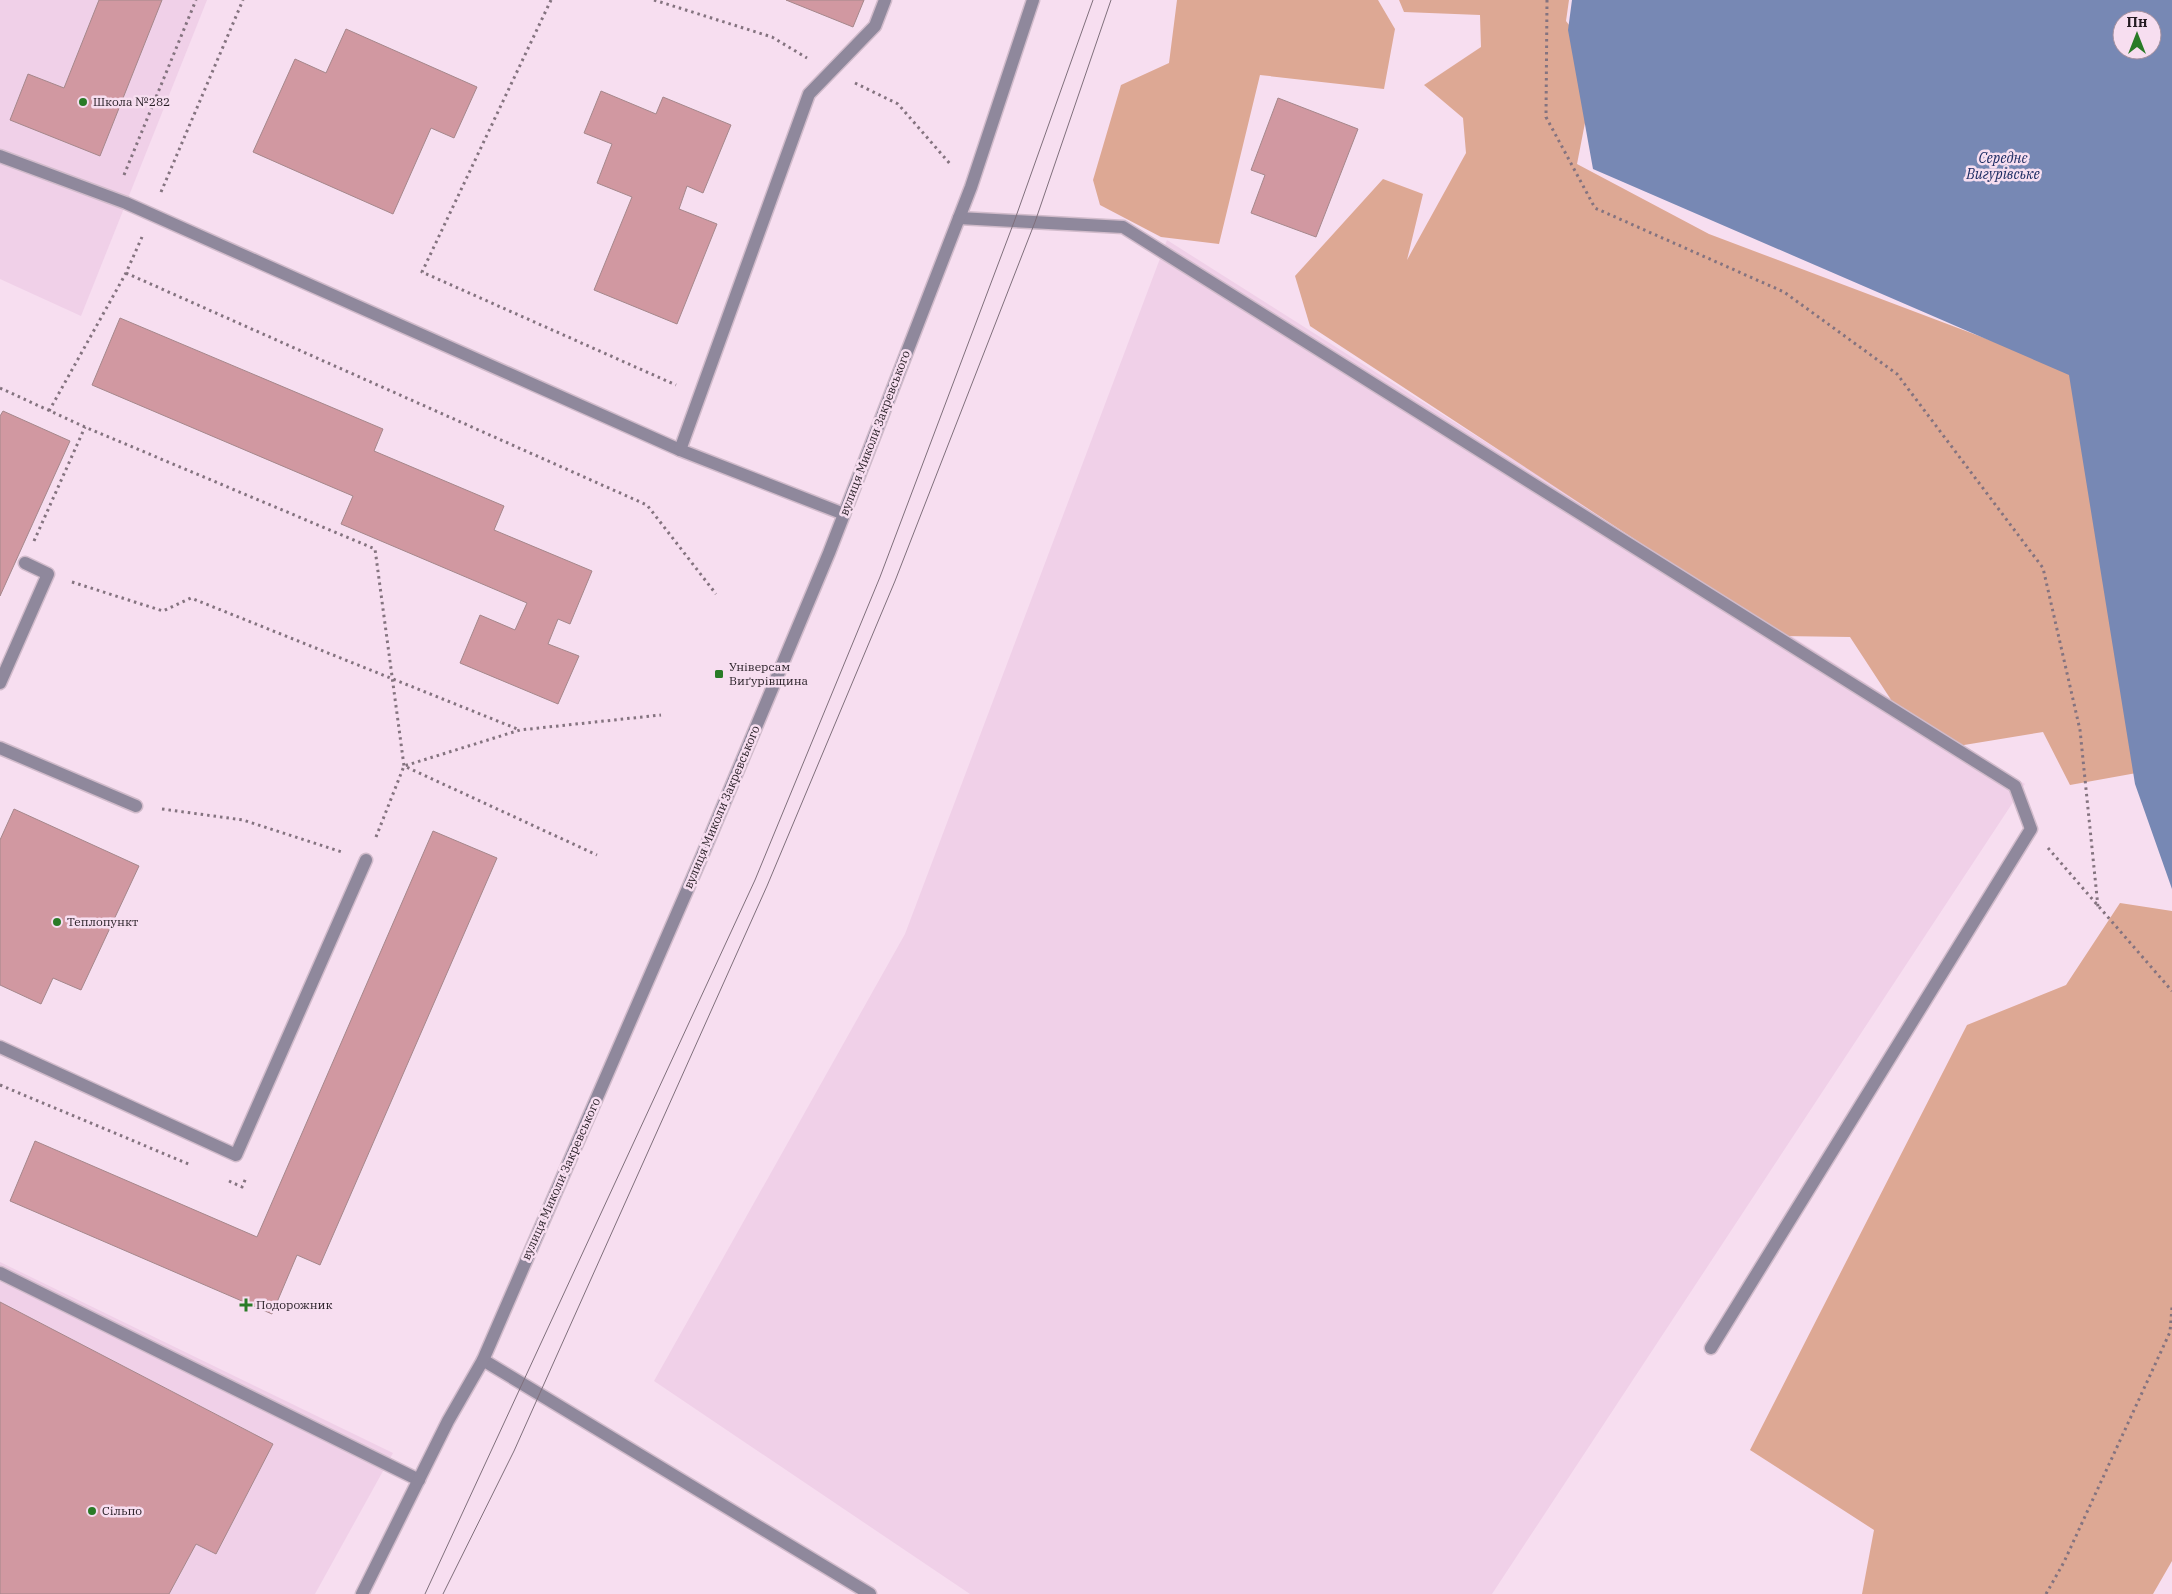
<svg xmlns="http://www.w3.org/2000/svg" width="2172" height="1594" font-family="'IBM Plex Serif',serif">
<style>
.built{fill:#f0d0e8}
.forest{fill:#dda894}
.water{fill:#7788b4;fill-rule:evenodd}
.building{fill:#d198a1;stroke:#a5878b}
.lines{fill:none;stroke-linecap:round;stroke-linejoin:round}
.service-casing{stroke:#d1bbcb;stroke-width:15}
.tertiary-casing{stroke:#d1bbcb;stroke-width:15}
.path{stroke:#84737f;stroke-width:3;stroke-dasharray:2.5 4;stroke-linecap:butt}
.service{stroke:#8f889c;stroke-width:12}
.tertiary{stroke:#8f889c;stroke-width:12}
.tram{stroke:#7f6f7b;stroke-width:1}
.poi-dot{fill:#297b27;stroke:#f7def0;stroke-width:2}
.labels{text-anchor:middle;stroke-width:5;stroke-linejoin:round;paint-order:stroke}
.poi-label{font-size:12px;fill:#251c23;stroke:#f7def0;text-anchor:start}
.street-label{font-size:12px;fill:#251c23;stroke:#f7def0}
.water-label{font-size:14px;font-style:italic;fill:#1a2a61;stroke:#f7def0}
</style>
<rect width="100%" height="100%" fill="#f7def0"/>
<g class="built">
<polygon points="0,0 207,0 81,316 0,279"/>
<polygon points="1167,240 2025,784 1492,1594 970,1594 654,1381 905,934"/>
<polygon points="0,1262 393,1453 315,1594 0,1594"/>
</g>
<g class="forest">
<polygon points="1177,0 1378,0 1395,29 1384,89 1260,75 1219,244 1161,237 1100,205 1093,180 1121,85 1169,63"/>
<polygon points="1399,0 1569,0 1566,21 1597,61 1577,164 1709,234 2077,373 2142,772 2070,785 2043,732 1958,746 1901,715 1850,637 1782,636 1310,326 1295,276 1383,179 1423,194 1407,260 1466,153 1463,118 1424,85 1481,47 1480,15 1404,12"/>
<polygon points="2120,903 2172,911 2172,1561 2153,1594 1862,1594 1874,1530 1750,1450 1967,1025 2066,985"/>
</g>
<path class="water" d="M1572,0H2172V889L2135,784L2069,375L1593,169L1568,30ZM2122,20H2152V50H2122Z"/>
<g class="building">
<polygon points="99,0 162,0 100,156 10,120 28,74 64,88"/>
<polygon points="786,0 864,0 853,27"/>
<polygon points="346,29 477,87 454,138 431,128 393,214 253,152 295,59 326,73"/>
<polygon points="601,91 656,114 663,97 731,125 703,193 687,186 679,209 717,224 677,324 594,290 632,197 597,183 612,144 584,133"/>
<polygon points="1278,98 1358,129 1316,237 1251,213 1265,175 1251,170"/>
<polygon points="120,318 383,429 374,451 504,506 494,530 592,571 570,624 558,619 548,644 579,656 558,704 460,663 480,615 515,630 527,603 341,524 353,496 92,385"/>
<polygon points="3,411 70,441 0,596 0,416"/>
<polygon points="14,809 139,866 81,990 53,978 41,1004 0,985 0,840"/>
<polygon points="433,831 497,858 320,1265 297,1255 272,1314 10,1201 35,1141 257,1237"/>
<polygon points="0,1302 273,1444 216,1554 196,1544 169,1594 0,1594"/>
</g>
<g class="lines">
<g class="service-casing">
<g id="service">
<polyline points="0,156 126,203 680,450 844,514"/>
<polyline points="959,218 1123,227 2015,786 2031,829 1711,1348"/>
<polyline points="680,450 809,94 875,26 885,0"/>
<polyline points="0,683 48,574 25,563"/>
<polyline points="0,748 136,806"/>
<polyline points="0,1047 236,1155 366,860"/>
<polyline points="0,1273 419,1480"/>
<polyline points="483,1360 870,1594"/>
</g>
</g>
<g class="tertiary-casing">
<polyline id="tertiary" points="362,1594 448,1421 483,1360 702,856 829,553 971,187 1033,0"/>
</g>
<g class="path">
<polyline points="551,0 422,272 676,385"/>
<polyline points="654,0 772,37 807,58"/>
<polyline points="1547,0 1546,117 1595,208 1784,292 1897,374 2043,568 2080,730 2098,907"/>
<polyline points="855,83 898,104 951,165"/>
<polyline points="124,175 196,0"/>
<polyline points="161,192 243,0"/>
<polyline points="126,273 647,505 716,594"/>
<polyline points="0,388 85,427 375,549 404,766 597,855"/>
<polyline points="49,411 126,273 142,237"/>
<polyline points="34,541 85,427"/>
<polyline points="72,582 163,611 191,598 520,730"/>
<polyline points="162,809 243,820 342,852"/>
<polyline points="376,837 404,766 520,730 661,715"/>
<polyline points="2048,848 2172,991"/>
<polyline points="0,1085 191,1165"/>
<polyline points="229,1181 242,1187 246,1178"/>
<polyline points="2046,1594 2064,1562 2170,1332 2172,1307"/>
</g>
<use href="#service" class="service"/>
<use href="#tertiary" class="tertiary"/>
<g class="tram">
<polyline points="425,1594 755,880 880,577 1014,222 1093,0"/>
<polyline points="443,1594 514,1451 767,886 895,581 1035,222 1111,0"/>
</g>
</g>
<g class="poi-dot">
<circle cx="83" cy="102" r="5"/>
<rect x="714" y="669" width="10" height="10" rx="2.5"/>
<circle cx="57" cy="922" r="5"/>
<path d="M243.5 1297.5h5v5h5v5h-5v5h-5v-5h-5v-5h5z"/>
<circle cx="92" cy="1511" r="5"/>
</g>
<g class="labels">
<g class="poi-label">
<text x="93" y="106">Школа №282</text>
<text x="729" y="671">Універсам<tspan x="729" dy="14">Виґурівщина</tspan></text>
<text x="67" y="926">Теплопункт</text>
<text x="256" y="1309">Подорожник</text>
<text x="102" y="1515">Сільпо</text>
</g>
<g class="street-label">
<text transform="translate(875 433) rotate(-69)" y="4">вулиця Миколи Закревського</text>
<text transform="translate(722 807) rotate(-67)" y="4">вулиця Миколи Закревського</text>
<text transform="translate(561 1179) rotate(-66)" y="4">вулиця Миколи Закревського</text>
</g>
<g class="water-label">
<text x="2003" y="163">Середнє<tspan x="2003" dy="16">Вигурівське</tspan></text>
</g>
</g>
<g transform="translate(2137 35)"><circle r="24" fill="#f7def0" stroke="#a3909e"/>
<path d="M0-4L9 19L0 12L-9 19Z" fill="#297b27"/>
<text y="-8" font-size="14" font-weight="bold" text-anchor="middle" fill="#251c23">Пн</text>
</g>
</svg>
